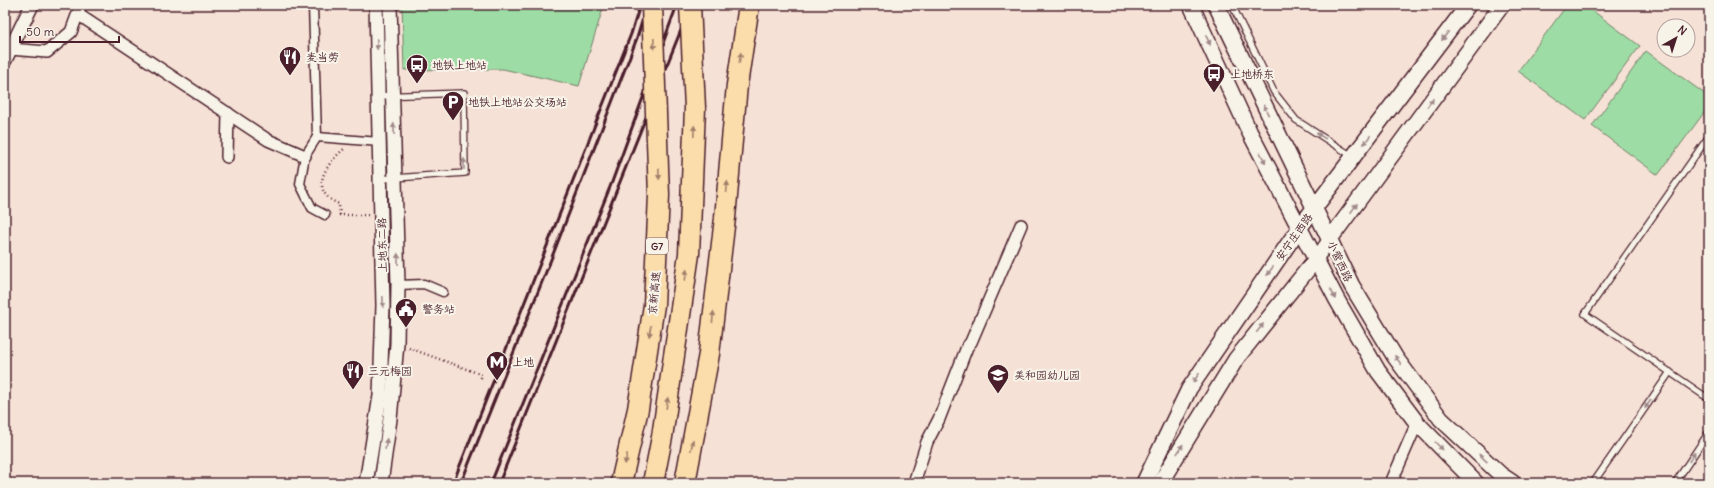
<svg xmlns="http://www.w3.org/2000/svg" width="1714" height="488" font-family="Delius,'LXGW WenKai TC',sans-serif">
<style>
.green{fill:#9ddca4;stroke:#747e68}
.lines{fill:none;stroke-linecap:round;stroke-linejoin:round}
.service-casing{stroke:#4a1f2b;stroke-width:8}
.pedestrian-casing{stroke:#4a1f2b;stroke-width:11}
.minor-casing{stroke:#4a1f2b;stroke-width:14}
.tertiary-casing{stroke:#4a1f2b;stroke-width:16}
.secondary-casing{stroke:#4a1f2b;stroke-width:18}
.motorway-casing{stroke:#4a1f2b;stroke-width:23}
.path{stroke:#4a1f2b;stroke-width:2.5;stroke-dasharray:1 3;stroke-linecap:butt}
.service{stroke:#f7f3e8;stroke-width:5.5}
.pedestrian{stroke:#f7f3e8;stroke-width:8}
.minor{stroke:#f7f3e8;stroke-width:11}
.tertiary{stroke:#f7f3e8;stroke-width:13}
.secondary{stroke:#f7f3e8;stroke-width:15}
.motorway{stroke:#faddab;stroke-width:20}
.rail{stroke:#4a1f2b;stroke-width:3}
.motorway-bridge-casing{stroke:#4a1f2b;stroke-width:23;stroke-linecap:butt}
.motorway-bridge{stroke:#faddab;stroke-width:20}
.oneway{fill:#a0898a}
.oneway2{fill:#a27e6b}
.labels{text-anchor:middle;stroke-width:4;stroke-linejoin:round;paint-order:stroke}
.shield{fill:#f7f3e8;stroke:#7e5f64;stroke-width:1}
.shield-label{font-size:10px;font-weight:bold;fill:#4a1f2b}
.poi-label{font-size:11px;fill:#4a1f2b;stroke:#f7f3e8;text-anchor:start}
.street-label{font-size:11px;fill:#4a1f2b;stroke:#f7f3e8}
</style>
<rect width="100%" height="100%" fill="#f6e1d6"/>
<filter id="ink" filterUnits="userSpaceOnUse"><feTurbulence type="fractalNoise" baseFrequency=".025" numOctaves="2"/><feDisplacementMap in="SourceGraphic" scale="8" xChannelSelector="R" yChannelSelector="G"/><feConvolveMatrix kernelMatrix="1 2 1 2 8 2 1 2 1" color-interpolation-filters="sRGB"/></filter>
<g filter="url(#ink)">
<g class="green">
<polygon points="402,5 604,5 579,86 503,69 404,70"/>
<polygon points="1567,5 1585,5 1640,46 1585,120 1518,71"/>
<polygon points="1646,51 1709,97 1709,106 1658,175 1592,126"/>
</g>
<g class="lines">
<g class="service-casing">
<g id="service">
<polyline points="1232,5 1274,92 1296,120 1352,156"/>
<polyline points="379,96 464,93 465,173 381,179"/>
<polyline points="1709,136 1585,314 1709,399"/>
<polyline points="1593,483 1670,372"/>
<polyline points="1675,483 1709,432"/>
</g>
</g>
<g class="pedestrian-casing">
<g id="pedestrian">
<polyline points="313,5 317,137 305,156 300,184 312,208 325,215"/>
<polyline points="317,137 380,142"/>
<polyline points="398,285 424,284 443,292"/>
</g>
</g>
<g class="minor-casing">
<g id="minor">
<polyline points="79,15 268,140 305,156"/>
<polyline points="10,49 47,52 71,32 81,5"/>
<polyline points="227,157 228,113"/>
<polyline points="914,483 927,442 939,419 967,347 971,342 1021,225"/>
<polyline points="1391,483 1417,423"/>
</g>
</g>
<g class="tertiary-casing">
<g id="tertiary">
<polyline points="5,60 32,5"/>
<polyline points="1316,259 1330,239"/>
<polyline points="366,483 380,396 383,305 376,5"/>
<polyline points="381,483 390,419 397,344 398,285 390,5"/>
</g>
</g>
<g class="secondary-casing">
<g id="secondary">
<polyline points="1191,5 1250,133 1337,300 1378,371 1417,423 1476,483"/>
<polyline points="1216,5 1352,286 1395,357 1441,419 1501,475 1513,483"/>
<polyline points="1330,239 1502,5"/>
<polyline points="1144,483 1189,389 1300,227 1468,5"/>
<polyline points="1160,483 1236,359 1316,259"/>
</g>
</g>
<g class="motorway-casing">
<polyline id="motorway" points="685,483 709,354 725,218 737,85 749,5"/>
</g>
<g class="path">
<polyline points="339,215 368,215"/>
<path d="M340,215L339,204C308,191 325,165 344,149"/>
<polyline points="409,348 480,374 482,375 480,380"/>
</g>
<use href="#service" class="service"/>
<use href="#pedestrian" class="pedestrian"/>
<use href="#minor" class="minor"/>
<use href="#tertiary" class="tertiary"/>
<use href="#secondary" class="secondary"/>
<use href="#motorway" class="motorway"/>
<g class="rail">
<polyline points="453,483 631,34 640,5"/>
<polyline points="461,483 550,262 637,38 647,5"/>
<polyline points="491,483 612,182 677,5"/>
<polyline points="499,483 691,5"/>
</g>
<g class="motorway-bridge-casing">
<g id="motorway-bridge">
<polyline points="621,483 638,409 654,305 659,195 652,5"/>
<polyline points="653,483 662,437 689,254 695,108 690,5"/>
</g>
</g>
<use href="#motorway-bridge" class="motorway-bridge"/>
</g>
<defs><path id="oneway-solid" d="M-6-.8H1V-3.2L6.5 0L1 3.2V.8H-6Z"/></defs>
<g class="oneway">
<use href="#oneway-solid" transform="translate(1445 36) rotate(127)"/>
<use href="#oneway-solid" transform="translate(1208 40) rotate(65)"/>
<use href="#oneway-solid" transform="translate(377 44) rotate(88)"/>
<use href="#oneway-solid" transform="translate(1430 103) rotate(-54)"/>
<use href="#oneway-solid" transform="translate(1266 110) rotate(-116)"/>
<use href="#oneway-solid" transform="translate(394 129) rotate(-92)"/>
<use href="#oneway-solid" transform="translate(1321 136) rotate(-148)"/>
<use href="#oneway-solid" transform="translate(1367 140) rotate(127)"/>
<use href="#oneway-solid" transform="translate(1263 158) rotate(62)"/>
<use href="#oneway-solid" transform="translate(464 164) rotate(-90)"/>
<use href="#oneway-solid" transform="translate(1354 208) rotate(-54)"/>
<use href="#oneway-solid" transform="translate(398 259) rotate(-92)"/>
<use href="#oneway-solid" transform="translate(1270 271) rotate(125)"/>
<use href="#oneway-solid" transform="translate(1333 294) rotate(64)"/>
<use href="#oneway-solid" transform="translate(383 302) rotate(89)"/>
<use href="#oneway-solid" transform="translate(1260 328) rotate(-52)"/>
<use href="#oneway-solid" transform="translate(1398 360) rotate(-126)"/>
<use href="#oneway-solid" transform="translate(1196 378) rotate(125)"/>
<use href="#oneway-solid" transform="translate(1648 404) rotate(125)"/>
<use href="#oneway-solid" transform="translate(386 444) rotate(-82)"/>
<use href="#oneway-solid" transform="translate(1439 446) rotate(45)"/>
<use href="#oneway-solid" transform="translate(1180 449) rotate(-59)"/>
<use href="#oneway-solid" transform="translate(1692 457) rotate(-57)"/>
<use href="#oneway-solid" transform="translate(1483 458) rotate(-137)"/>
</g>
<g class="oneway2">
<use href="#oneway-solid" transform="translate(654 44) rotate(88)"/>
<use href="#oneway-solid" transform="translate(740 58) rotate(-81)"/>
<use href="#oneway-solid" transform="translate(694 131) rotate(-88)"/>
<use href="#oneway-solid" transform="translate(659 174) rotate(88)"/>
<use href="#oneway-solid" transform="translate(727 187) rotate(-86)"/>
<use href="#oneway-solid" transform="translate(686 275) rotate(-82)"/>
<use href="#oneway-solid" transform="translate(713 317) rotate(-84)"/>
<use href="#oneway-solid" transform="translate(650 331) rotate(99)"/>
<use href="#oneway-solid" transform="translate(667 403) rotate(-82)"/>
<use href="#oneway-solid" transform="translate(692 445) rotate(-79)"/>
<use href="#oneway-solid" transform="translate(626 459) rotate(103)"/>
</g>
</g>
<defs>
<g id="restaurant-pin" transform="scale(1.15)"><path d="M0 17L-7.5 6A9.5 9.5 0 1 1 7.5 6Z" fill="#4a1f2b" stroke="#f7f3e8"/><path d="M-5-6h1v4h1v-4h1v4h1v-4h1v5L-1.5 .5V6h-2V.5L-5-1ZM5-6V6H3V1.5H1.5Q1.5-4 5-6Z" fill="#fff"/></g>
<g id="bus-pin" transform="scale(1.15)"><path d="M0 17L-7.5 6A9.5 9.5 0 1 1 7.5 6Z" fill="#4a1f2b" stroke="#f7f3e8"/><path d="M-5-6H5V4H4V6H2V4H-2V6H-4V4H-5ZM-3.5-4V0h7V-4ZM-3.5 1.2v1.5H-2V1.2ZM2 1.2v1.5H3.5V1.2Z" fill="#fff"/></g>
<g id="parking-pin" transform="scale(1.15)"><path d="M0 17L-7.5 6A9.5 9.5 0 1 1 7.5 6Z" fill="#4a1f2b" stroke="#f7f3e8"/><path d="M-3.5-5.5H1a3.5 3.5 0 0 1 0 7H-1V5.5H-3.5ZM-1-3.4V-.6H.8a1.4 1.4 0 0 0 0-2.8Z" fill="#fff"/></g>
<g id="civic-pin" transform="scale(1.15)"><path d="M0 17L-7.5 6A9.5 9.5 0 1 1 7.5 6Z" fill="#4a1f2b" stroke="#f7f3e8"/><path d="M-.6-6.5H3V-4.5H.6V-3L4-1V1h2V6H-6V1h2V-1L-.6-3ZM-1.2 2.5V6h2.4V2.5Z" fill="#fff"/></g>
<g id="metro-pin" transform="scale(1.15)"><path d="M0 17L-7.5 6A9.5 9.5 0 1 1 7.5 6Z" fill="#4a1f2b" stroke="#f7f3e8"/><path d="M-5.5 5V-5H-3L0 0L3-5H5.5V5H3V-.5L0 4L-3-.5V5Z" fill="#fff"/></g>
<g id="school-pin" transform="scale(1.15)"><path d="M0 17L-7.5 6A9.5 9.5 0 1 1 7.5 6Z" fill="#4a1f2b" stroke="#f7f3e8"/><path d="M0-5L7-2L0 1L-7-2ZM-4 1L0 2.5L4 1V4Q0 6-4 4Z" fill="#fff"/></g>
</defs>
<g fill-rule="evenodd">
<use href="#restaurant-pin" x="290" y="57"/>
<use href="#bus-pin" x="417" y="65"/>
<use href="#bus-pin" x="1214" y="74"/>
<use href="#parking-pin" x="453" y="102"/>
<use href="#civic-pin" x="406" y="309"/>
<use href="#metro-pin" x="497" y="362"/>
<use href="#restaurant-pin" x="353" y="371"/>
<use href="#school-pin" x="998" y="375"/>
</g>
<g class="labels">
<rect class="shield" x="646" y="238" width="22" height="16" rx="3"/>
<g class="shield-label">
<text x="657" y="250">G7</text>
</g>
<g class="poi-label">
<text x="306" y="61">麦当劳</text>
<text x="432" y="69">地铁上地站</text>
<text x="1230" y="78">上地桥东</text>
<text x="468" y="106">地铁上地站公交场站</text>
<text x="422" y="313">警务站</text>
<text x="512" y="366">上地</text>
<text x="368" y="375">三元梅园</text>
<text x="1014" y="379">美和园幼儿园</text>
</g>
<g class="street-label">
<text transform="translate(1294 237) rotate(-55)" y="4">安宁庄西路</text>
<text transform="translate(382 245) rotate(-91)" y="4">上地东二路</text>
<text transform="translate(1340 261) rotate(65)" y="4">小营西路</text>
<text transform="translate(654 293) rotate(-85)" y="4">京新高速</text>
</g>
</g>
<rect width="1714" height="488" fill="none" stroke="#f7f3e8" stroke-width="20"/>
<rect x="10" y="10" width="1694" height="468" fill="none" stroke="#4a1f2b" stroke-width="1.5" filter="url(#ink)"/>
<g transform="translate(1676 38) rotate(39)"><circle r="19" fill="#f7f3e8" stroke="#b29e9c"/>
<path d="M0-3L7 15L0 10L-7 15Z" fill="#4a1f2b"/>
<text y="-6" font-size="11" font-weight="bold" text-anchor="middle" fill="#4a1f2b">N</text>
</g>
<path d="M20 36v6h99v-6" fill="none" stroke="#4a1f2b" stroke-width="2"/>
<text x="26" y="36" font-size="12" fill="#4a1f2b" stroke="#f7f3e8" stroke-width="3" paint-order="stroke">50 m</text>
</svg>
